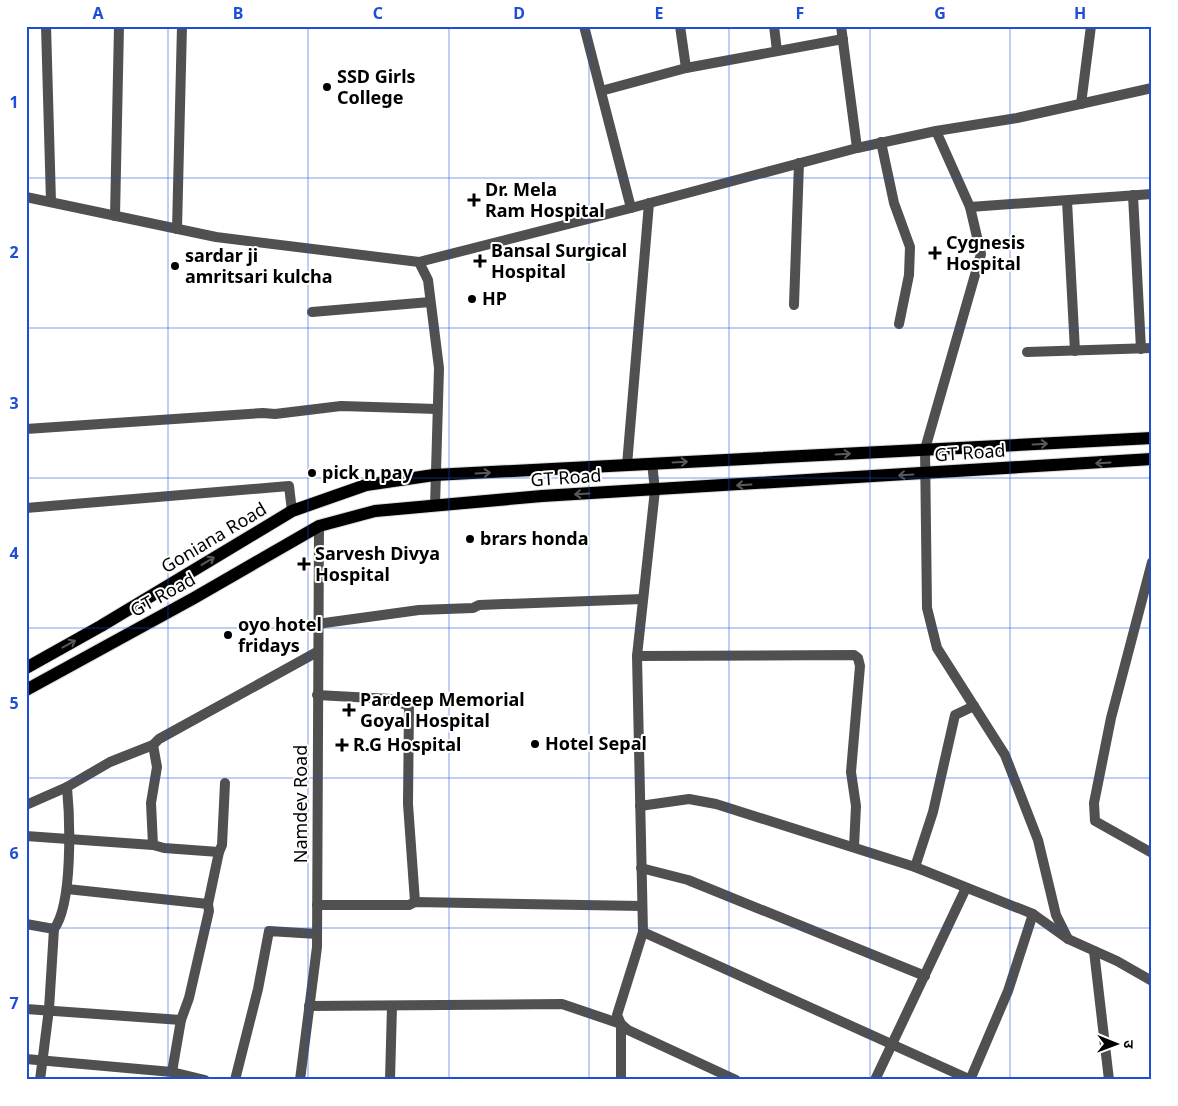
<svg xmlns="http://www.w3.org/2000/svg" width="1178" height="1106" font-family="'Noto Sans','Noto Sans Devanagari',sans-serif">
<style>
.lines{fill:none;stroke-linecap:round;stroke-linejoin:round}
.primary-casing{stroke:#dbdbdb;stroke-width:14}
.minor{stroke:#505050;stroke-width:10}
.tertiary{stroke:#505050;stroke-width:10}
.primary{stroke:#000;stroke-width:12}
.oneway{stroke:#595959}
.grid{fill:none;stroke:#1d4ed8;stroke-width:1;stroke-opacity:0.55}
.poi-dot{fill:#000;stroke:#fff;stroke-width:2}
.labels{text-anchor:middle;stroke-width:4;stroke-linejoin:round;paint-order:stroke}
.poi-label{font-size:18px;font-weight:bold;fill:#000;stroke:#fff;text-anchor:start}
.street-label{font-size:18px;fill:#000;stroke:#fff}
.neatline{fill:none;stroke:#1d4ed8;stroke-width:2}
.grid-label{font-size:16px;text-anchor:middle;font-weight:bold;fill:#1d4ed8}
</style>
<rect width="100%" height="100%" fill="#fff"/>
<g class="lines">
<g class="primary-casing">
<g id="primary">
<polyline points="26,668 101,626 292,511 366,485 434,475 1152,438"/>
<polyline points="26,690 194,598 319,526 375,511 542,496 1152,459"/>
</g>
</g>
<g class="minor">
<polyline points="46,26 51,202"/>
<polyline points="584,26 631,208"/>
<polyline points="680,26 686,68"/>
<polyline points="774,26 777,51"/>
<polyline points="841,26 857,148"/>
<polyline points="601,91 686,68 843,39"/>
<polyline points="1081,104 1091,26"/>
<polyline points="881,142 894,203 910,247 909,275 899,324"/>
<polyline points="1133,195 1141,349"/>
<polyline points="1067,201 1075,351"/>
<polyline points="970,207 1152,194"/>
<polyline points="115,216 119,26"/>
<polyline points="177,229 182,26"/>
<polyline points="794,305 799,163"/>
<polyline points="312,312 430,302"/>
<polyline points="1027,352 1152,348"/>
<polyline points="26,429 263,413 275,414 341,406 437,409"/>
<polyline points="26,508 289,486 292,511"/>
<polyline points="1152,562 1111,718 1094,803 1095,821 1152,853"/>
<polyline points="317,624 419,610 473,608 479,605 643,599"/>
<polyline points="637,656 854,655 858,658 860,666 851,772 856,806 854,847"/>
<polyline points="317,695 391,699 409,706 408,804 415,902"/>
<polyline points="153,745 157,767 151,803 153,845"/>
<polyline points="26,805 67,787 110,762 153,745 159,739 317,652"/>
<polyline points="640,806 689,799 716,804 915,867 1033,914 1068,939 1117,961 1152,981"/>
<polyline points="26,836 153,845 164,848 219,852"/>
<polyline points="915,867 933,812 955,715 974,706"/>
<polyline points="641,868 688,880 925,976"/>
<polyline points="67,889 208,904"/>
<polyline points="317,905 409,905 415,902 642,906"/>
<polyline points="26,924 54,929"/>
<polyline points="309,1006 562,1004 621,1024 628,1030 736,1080"/>
<polyline points="26,1009 181,1020"/>
<polyline points="26,1059 172,1072 205,1080"/>
<polyline points="172,1072 181,1020 189,998 209,911 208,904 219,852 222,845 225,783"/>
<path d="M40,1080L49,1009L54,929C73,904 70,819 67,787"/>
<polyline points="235,1080 258,989 269,931 317,934"/>
<polyline points="390,1080 392,1006"/>
<polyline points="621,1080 621,1024 617,1015 643,932 971,1080"/>
<polyline points="875,1080 966,888"/>
<polyline points="970,1080 1008,991 1033,914"/>
</g>
<g class="tertiary">
<polyline points="936,131 970,207 981,254 925,449 927,608 937,648 1005,755 1038,840 1056,915 1068,939"/>
<polyline points="26,197 216,237 419,262 428,280 439,368 435,506"/>
<polyline points="419,262 631,208 857,148 936,131 1017,118 1152,88"/>
<polyline points="627,465 649,203"/>
<polyline points="643,932 637,656 655,490 652,463"/>
<polyline points="1094,951 1109,1080"/>
<polyline points="300,1080 317,947 319,526"/>
</g>
<use href="#primary" class="primary"/>
</g>
<defs><path id="oneway-shaft" d="M-6 0H5M1.5-3L5.5 0L1.5 3" fill="none" stroke-width="1.6" stroke-linecap="round" stroke-linejoin="round" transform="scale(1.25)"/></defs>
<g class="oneway">
<use href="#oneway-shaft" transform="translate(1040 444) rotate(-3)"/>
<use href="#oneway-shaft" transform="translate(843 454) rotate(-3)"/>
<use href="#oneway-shaft" transform="translate(680 462) rotate(-3)"/>
<use href="#oneway-shaft" transform="translate(1103 463) rotate(176)"/>
<use href="#oneway-shaft" transform="translate(483 473) rotate(-3)"/>
<use href="#oneway-shaft" transform="translate(906 475) rotate(177)"/>
<use href="#oneway-shaft" transform="translate(744 485) rotate(177)"/>
<use href="#oneway-shaft" transform="translate(582 494) rotate(177)"/>
<use href="#oneway-shaft" transform="translate(208 561) rotate(-31)"/>
<use href="#oneway-shaft" transform="translate(69 644) rotate(-29)"/>
</g>
<path class="grid" d="M168,26V1080M308,26V1080M449,26V1080M589,26V1080M729,26V1080M870,26V1080M1010,26V1080M26,178H1152M26,328H1152M26,478H1152M26,628H1152M26,778H1152M26,928H1152"/>
<g class="poi-dot">
<circle cx="327" cy="87" r="5"/>
<path d="M471.5 192.5h5v5h5v5h-5v5h-5v-5h-5v-5h5z"/>
<path d="M932.5 245.5h5v5h5v5h-5v5h-5v-5h-5v-5h5z"/>
<path d="M477.5 253.5h5v5h5v5h-5v5h-5v-5h-5v-5h5z"/>
<circle cx="175" cy="266" r="5"/>
<circle cx="472" cy="299" r="5"/>
<circle cx="312" cy="473" r="5"/>
<circle cx="470" cy="539" r="5"/>
<path d="M301.5 556.5h5v5h5v5h-5v5h-5v-5h-5v-5h5z"/>
<circle cx="228" cy="635" r="5"/>
<path d="M346.5 702.5h5v5h5v5h-5v5h-5v-5h-5v-5h5z"/>
<circle cx="535" cy="744" r="5"/>
<path d="M339.5 737.5h5v5h5v5h-5v5h-5v-5h-5v-5h5z"/>
</g>
<g class="labels">
<g class="poi-label">
<text x="337" y="83">SSD Girls<tspan x="337" dy="21">College</tspan></text>
<text x="485" y="196">Dr. Mela<tspan x="485" dy="21">Ram Hospital</tspan></text>
<text x="946" y="249">Cygnesis<tspan x="946" dy="21">Hospital</tspan></text>
<text x="491" y="257">Bansal Surgical<tspan x="491" dy="21">Hospital</tspan></text>
<text x="185" y="262">sardar ji<tspan x="185" dy="21">amritsari kulcha</tspan></text>
<text x="482" y="305">HP</text>
<text x="322" y="479">pick n pay</text>
<text x="480" y="545">brars honda</text>
<text x="315" y="560">Sarvesh Divya<tspan x="315" dy="21">Hospital</tspan></text>
<text x="238" y="631">oyo hotel<tspan x="238" dy="21">fridays</tspan></text>
<text x="360" y="706">Pardeep Memorial<tspan x="360" dy="21">Goyal Hospital</tspan></text>
<text x="545" y="750">Hotel Sepal</text>
<text x="353" y="751">R.G Hospital</text>
</g>
<g class="street-label">
<text transform="translate(970 453) rotate(-4)" y="6">GT Road</text>
<text transform="translate(566 478) rotate(-4)" y="6">GT Road</text>
<text transform="translate(214 538) rotate(-31)" y="6">Goniana Road</text>
<text transform="translate(163 595) rotate(-29)" y="6">GT Road</text>
<text transform="translate(301 804) rotate(-90)" y="6">Namdev Road</text>
</g>
</g>
<rect width="1178" height="1106" fill="none" stroke="#ffffff" stroke-width="55"/>
<g transform="translate(1116 1044) rotate(91)" stroke="#ffffff" stroke-width="4" paint-order="stroke">
<path d="M0-4L9 19L0 12L-9 19Z" fill="#000000"/>
<text y="-8" font-size="14" font-weight="bold" text-anchor="middle" fill="#000000">उ</text>
</g>
<rect x="28" y="28" width="1122" height="1050" class="neatline"/>
<g class="grid-label">
<text x="98" y="19">A</text>
<text x="238" y="19">B</text>
<text x="378" y="19">C</text>
<text x="519" y="19">D</text>
<text x="659" y="19">E</text>
<text x="800" y="19">F</text>
<text x="940" y="19">G</text>
<text x="1080" y="19">H</text>
<text x="14" y="108">1</text>
<text x="14" y="258">2</text>
<text x="14" y="409">3</text>
<text x="14" y="559">4</text>
<text x="14" y="709">5</text>
<text x="14" y="859">6</text>
<text x="14" y="1009">7</text>
</g>
</svg>
